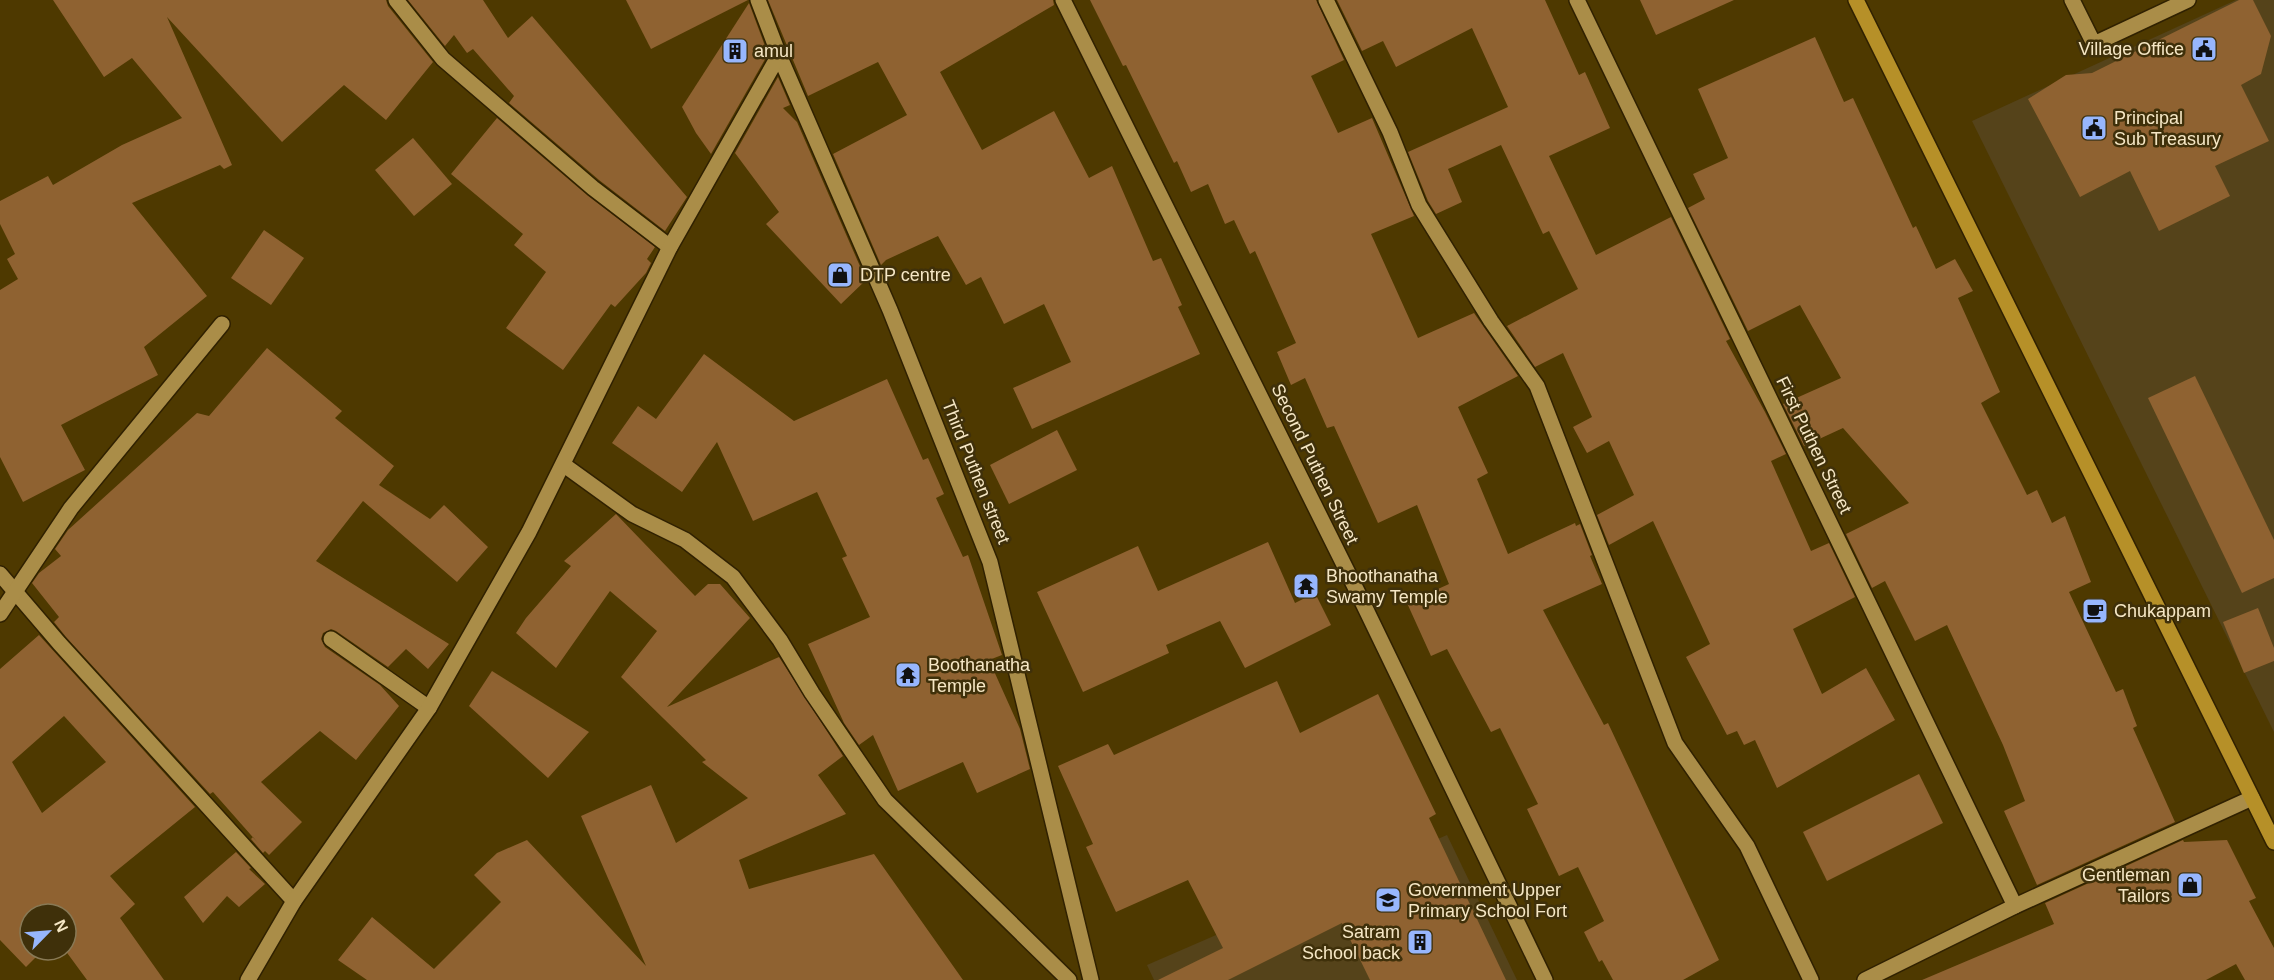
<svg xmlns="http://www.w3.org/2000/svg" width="2274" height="980" font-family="Helvetica,sans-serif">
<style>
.built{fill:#55431a}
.building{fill:#8f6231;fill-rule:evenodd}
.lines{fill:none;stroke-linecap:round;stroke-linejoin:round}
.service-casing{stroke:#302100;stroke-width:18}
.minor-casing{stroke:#302100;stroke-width:18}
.primary-casing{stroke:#302100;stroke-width:18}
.service{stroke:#aa8d48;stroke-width:15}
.minor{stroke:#aa8d48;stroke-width:15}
.primary{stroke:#b69028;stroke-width:15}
.labels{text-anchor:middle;stroke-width:5;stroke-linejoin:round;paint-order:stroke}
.poi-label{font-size:18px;fill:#f6e7c5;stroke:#3f300a;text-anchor:start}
.street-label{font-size:18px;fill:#f6e7c5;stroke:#3f300a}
</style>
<rect width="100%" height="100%" fill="#4e3900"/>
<g class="built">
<polygon points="2236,0 2274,0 2274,732 1972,121"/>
<polygon points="1447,835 1517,980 1154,980 1147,965"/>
</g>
<g class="building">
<polygon points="53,0 386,0 388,6 433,62 386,120 344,85 282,142 167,17 232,165 224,169 220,165 132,203 207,296 144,347 158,375 61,425 85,470 23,502 0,457 0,290 18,279 7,259 15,254 0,224 0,201 48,176 53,185 122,145 182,118 132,58 104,77"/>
<polygon points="408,0 483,0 508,38 532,16 687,197 665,231 599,180 509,103 514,96 473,49 467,53 454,35 445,46"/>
<polygon points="626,0 748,0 651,49"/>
<polygon points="768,0 1053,0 1054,5 940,72 982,150 1054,111 1089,178 1112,166 1153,261 1161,258 1182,305 1178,307 1200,354 1032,429 1013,388 1071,362 1044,304 1004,324 981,277 966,285 938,236 886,260 881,265 833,154 907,115 878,62 808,96"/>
<polygon points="1090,0 1316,0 1344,60 1311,76 1338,133 1372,118 1414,216 1371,234 1418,338 1474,313 1518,376 1458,407 1488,473 1477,479 1508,554 1575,523 1576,526 1580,524 1592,555 1590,556 1602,584 1543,610 1604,725 1608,723 1719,960 1683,980 1613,980 1602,960 1599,962 1584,932 1604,921 1578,867 1559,876 1527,809 1538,804 1500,728 1491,732 1447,649 1431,656 1407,603 1449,584 1417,505 1378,523 1334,426 1327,428 1305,378 1291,385 1277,352 1296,343 1255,251 1250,254 1234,220 1225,224 1208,184 1191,192 1177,161 1174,163 1126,65 1123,66"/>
<polygon points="1337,0 1545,0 1579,75 1585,72 1610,128 1549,156 1596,255 1671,217 1730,339 1726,341 1765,412 1786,454 1771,461 1811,551 1829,543 1855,597 1793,629 1822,694 1866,668 1895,720 1777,788 1755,740 1744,745 1737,731 1727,735 1686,657 1710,644 1653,521 1609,545 1597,515 1634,495 1609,441 1587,453 1573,427 1592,417 1563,353 1535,367 1507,326 1578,289 1549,231 1543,234 1501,145 1448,169 1462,202 1436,214 1428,201 1408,152 1508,107 1472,28 1396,67 1383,41 1362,51"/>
<polygon points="1640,0 1734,0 1656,35"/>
<polygon points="2239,0 2253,0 2271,36 2261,74 2241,85 2269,141 2215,166 2230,196 2159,231 2130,171 2080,197 2028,99 2066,75 2092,73"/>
<polygon points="749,3 768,54 711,154 696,133 682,107"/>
<polygon points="1815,37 1844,102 1853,98 1913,228 1916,226 1936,269 1955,259 1973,291 1958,298 2000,392 1981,403 2027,495 2037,490 2052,523 2065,516 2091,582 2069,592 2116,692 2123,689 2137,726 2133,728 2175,822 2037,885 2004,811 2025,801 2003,745 1947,625 1915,641 1885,581 1872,588 1846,534 1909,503 1843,428 1804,446 1783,404 1841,378 1800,305 1748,331 1688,208 1705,199 1693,174 1728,158 1698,89"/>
<polygon points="778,77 790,105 783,108 797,122 866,280 841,304 766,224 779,212 735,153"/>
<polygon points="497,118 587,195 655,247 647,259 651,263 646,273 615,307 611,304 563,370 506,328 546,272 514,245 523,234 451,174"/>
<polygon points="413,138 452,184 414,216 375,170"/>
<polygon points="264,230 304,258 271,305 231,278"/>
<polygon points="267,348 342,411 335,418 394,466 379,485 430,519 444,505 488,547 457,582 363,501 316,561 449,644 428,669 406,649 388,667 336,631 331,629 323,633 321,639 325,647 380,685 399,706 356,760 320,731 261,782 302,822 269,855 265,851 263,853 251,839 253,837 258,843 213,792 210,794 66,637 54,622 59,617 32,583 39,573 61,556 55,549 68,530 197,413 209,416"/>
<polygon points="704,354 794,421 887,379 923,460 928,458 944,494 936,498 963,557 968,555 1002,655 989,660 1020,729 1030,769 977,793 963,762 898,791 873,735 859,745 844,723 808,644 870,617 842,558 847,556 817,492 753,521 717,442 682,492 612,443 638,406 656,419"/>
<polygon points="2195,376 2274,540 2274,578 2242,593 2148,398"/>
<polygon points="1057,430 1077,470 1009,504 990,465"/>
<polygon points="616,514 695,596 708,584 720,584 750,618 667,707 779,657 843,756 818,775 846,814 739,860 749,889 874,854 963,980 367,980 338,960 372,917 434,969 501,902 474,875 497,853 527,840 646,966 581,816 651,785 676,843 748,798 702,762 706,760 621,677 657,631 610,591 556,668 516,633 526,618 571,566 564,561"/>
<polygon points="1268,542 1295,603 1315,593 1331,625 1245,668 1220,621 1166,645 1169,653 1083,692 1037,592 1138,546 1158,591"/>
<polygon points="2258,608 2274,648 2274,661 2244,673 2223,622"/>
<path d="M39,635L195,807L110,876L135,904L120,918L164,980H87L65,950L66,914H30V950H43L26,967L0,940V669ZM64,716L106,762L42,813L12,762Z"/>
<polygon points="492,671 589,732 548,778 469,706"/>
<polygon points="1277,681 1300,733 1378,694 1436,814 1429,818 1506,980 1370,980 1342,923 1228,980 1158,980 1223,948 1188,880 1116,912 1086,847 1093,844 1058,766 1108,744 1114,755"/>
<polygon points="1919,774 1943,823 1827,881 1803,832"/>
<polygon points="2183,840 2184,842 2227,840 2256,898 2249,901 2274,948 2274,980 2245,980 2236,964 2206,980 1922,980 2054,924 2045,903"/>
<polygon points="236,852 251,868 249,869 265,884 239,907 227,896 203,923 184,897"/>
</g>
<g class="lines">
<g class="service-casing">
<polyline id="service" points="331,639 429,708"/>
</g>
<g class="minor-casing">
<g id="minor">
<polyline points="396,0 443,59 593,188 670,247"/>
<polyline points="758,0 779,55 890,310 990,562 1091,980"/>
<polyline points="1063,0 1358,593 1545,980"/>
<polyline points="1326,0 1390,132 1419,205 1491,321 1537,386 1675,743 1747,846 1811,980"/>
<polyline points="1577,0 2015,906"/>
<polyline points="2072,0 2094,44 2188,0"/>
<polyline points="564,465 632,514 685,540 733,577 780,640 812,693 885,800 1069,980"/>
<polyline points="0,574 59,643 294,901"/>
<polyline points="0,614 71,508 222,324"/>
<polyline points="248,980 294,901 429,708 529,532 670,247 779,55"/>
<polyline points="1865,980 2015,906 2252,798"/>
</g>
</g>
<g class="primary-casing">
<polyline id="primary" points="1856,0 2274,842"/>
</g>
<use href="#service" class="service"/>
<use href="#minor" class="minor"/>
<use href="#primary" class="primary"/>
</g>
<defs>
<g id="civic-square" transform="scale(1.35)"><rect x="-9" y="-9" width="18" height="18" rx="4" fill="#97b6fd" stroke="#3f300a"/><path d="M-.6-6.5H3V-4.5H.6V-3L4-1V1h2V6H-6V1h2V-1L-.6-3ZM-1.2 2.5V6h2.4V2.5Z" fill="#111"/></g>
<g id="building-square" transform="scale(1.35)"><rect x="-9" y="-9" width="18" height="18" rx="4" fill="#97b6fd" stroke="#3f300a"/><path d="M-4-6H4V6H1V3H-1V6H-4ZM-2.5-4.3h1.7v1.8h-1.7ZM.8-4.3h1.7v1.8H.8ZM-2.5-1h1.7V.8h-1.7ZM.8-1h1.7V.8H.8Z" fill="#111"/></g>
<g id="shop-square" transform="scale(1.35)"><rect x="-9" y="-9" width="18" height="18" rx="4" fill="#97b6fd" stroke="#3f300a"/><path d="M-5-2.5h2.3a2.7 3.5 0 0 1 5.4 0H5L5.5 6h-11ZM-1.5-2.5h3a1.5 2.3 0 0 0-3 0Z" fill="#111"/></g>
<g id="temple-square" transform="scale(1.35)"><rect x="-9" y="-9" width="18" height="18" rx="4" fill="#97b6fd" stroke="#3f300a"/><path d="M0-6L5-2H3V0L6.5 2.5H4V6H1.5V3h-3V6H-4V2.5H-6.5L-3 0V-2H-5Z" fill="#111"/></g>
<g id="cafe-square" transform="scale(1.35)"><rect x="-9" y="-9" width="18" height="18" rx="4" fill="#97b6fd" stroke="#3f300a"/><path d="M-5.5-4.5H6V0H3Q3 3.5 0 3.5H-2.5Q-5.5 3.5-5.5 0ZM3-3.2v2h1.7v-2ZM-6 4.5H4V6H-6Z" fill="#111"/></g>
<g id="school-square" transform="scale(1.35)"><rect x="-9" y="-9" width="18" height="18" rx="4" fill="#97b6fd" stroke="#3f300a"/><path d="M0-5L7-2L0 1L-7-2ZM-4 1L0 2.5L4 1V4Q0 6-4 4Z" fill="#111"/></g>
</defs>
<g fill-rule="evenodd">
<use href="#civic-square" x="2204" y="49"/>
<use href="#building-square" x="735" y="51"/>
<use href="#civic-square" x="2094" y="128"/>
<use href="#shop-square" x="840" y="275"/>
<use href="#temple-square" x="1306" y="586"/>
<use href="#cafe-square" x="2095" y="611"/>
<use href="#temple-square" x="908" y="675"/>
<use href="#shop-square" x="2190" y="885"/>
<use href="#school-square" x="1388" y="900"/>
<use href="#building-square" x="1420" y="942"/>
</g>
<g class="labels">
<g class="poi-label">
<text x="2184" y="55" text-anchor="end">Village Office</text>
<text x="754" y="57">amul</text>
<text x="2114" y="124">Principal<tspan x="2114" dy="21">Sub Treasury</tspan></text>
<text x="860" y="281">DTP centre</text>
<text x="1326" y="582">Bhoothanatha<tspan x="1326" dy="21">Swamy Temple</tspan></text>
<text x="2114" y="617">Chukappam</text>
<text x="928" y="671">Boothanatha<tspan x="928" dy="21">Temple</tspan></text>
<text x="2170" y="881" text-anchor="end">Gentleman<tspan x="2170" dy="21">Tailors</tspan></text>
<text x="1408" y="896">Government Upper<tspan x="1408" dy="21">Primary School Fort</tspan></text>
<text x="1400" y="938" text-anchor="end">Satram<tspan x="1400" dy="21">School back</tspan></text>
</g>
<g class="street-label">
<text transform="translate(1814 445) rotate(64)" y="6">First Puthen Street</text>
<text transform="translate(1315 464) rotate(64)" y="6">Second Puthen Street</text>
<text transform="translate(976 472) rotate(68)" y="6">Third Puthen street</text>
</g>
</g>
<g transform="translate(48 932) rotate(65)"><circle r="28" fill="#3f300a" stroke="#887955" stroke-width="1.5"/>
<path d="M0-4.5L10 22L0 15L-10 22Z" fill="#97b6fd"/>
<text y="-9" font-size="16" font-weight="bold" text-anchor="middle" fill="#f6e7c5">N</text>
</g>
</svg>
